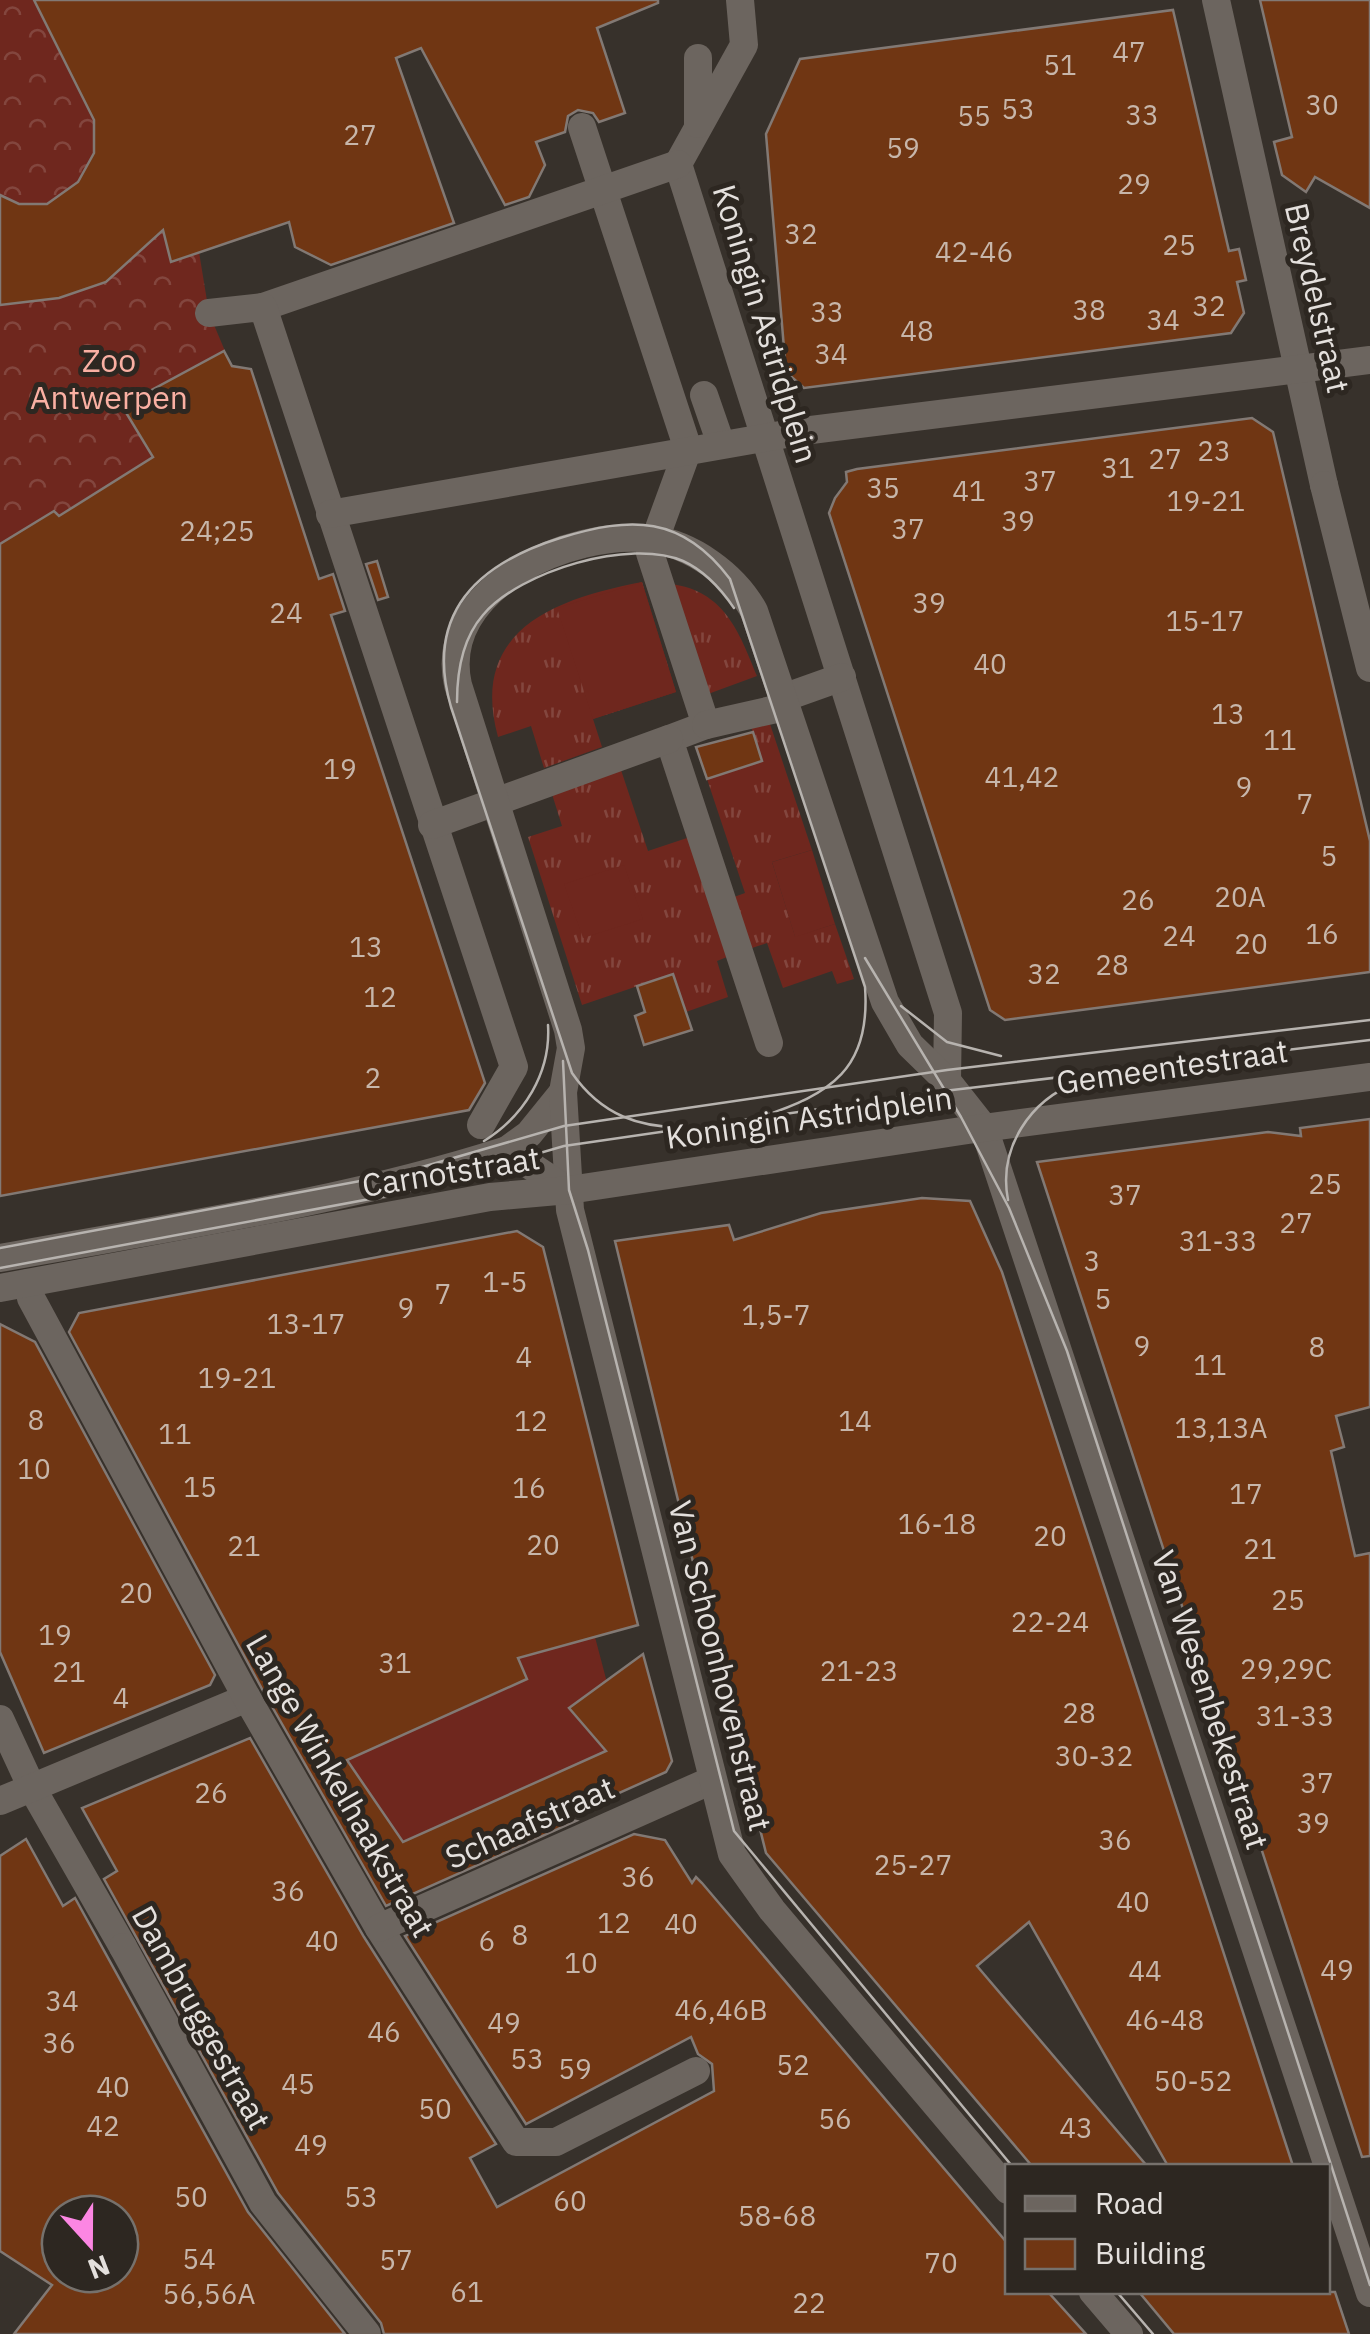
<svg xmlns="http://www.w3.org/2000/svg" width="1370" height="2334" font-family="'IBM Plex Sans',sans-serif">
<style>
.grass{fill:url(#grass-tufts)}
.forest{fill:url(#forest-crowns)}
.garden{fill:#6f271e}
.building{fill:#703613;stroke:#827974;stroke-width:2.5;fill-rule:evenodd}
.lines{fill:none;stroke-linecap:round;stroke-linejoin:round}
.pedestrian{stroke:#6c655f;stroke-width:28}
.minor{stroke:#6c655f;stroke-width:28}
.secondary{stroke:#6c655f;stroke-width:28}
.tram{stroke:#b7b3af;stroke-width:2.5}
.labels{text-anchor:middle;stroke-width:10;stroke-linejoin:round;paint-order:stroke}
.number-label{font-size:28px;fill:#c7b6aa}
.street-label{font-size:32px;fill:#e4e0dd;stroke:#2d2721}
.park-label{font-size:32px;fill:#fab0a3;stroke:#2d2721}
</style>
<defs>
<pattern id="grass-tufts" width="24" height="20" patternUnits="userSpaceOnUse" patternTransform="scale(2.5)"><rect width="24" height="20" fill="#6f271e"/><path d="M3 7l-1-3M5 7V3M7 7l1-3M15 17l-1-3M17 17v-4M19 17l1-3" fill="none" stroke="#83463e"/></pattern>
<pattern id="forest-crowns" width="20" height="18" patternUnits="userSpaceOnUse" patternTransform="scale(2.5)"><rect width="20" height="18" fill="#6f271e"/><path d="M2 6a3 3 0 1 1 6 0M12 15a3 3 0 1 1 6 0" fill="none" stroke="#83463e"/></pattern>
</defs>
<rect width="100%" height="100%" fill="#37312b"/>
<g class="grass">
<path d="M642,582L676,692L593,719L602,747L544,768L531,726L498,737C469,631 553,599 642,582Z"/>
<path d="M671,584C724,591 739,631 757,676L708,694Z"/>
<polygon points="769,721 812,850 772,862 795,936 835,924 854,979 837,984 832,971 783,988 767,943 752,948 734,897 745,893 707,779 762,761 751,727"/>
<polygon points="621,770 648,851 693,836 732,955 717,961 728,997 686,1012 673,974 582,1005 528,837 562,826 552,794"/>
</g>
<polygon class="forest" points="0,0 119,0 199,252 209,313 225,351 219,354 230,376 241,368 252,371 0,687"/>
<g class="garden">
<polygon points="642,582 676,692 593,719 557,608"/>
<polygon points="812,850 835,924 795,937 772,862"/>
<polygon points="624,865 643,919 583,938 564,884"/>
<polygon points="595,1637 623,1743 401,1843 346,1761 527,1679 518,1658"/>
</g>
<g class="building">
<polygon points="34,0 658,0 658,3 597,28 625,113 599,122 593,113 578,110 568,116 565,132 536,142 545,165 529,197 505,205 421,48 396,58 454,223 331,265 295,247 289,222 171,262 163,230 106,282 59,298 0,305 0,195 19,204 47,204 78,182 94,153 94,120"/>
<polygon points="1260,0 1370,0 1370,208 1315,177 1306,192 1282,175 1274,142 1292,137"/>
<polygon points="1173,10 1229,251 1239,249 1246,280 1237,282 1244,313 1231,333 804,388 786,372 766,134 800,59"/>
<polygon points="224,351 232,366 251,369 319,579 333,574 345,611 331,615 485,1083 469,1110 0,1196 0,544 54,511 59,516 153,457 122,406"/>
<polygon points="1252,418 1273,432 1370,841 1370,972 1005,1020 990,1010 829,513 835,498 847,482 846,472 857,469"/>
<polygon points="377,561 388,597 378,600 366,564"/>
<polygon points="753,732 762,761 707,779 696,747"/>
<polygon points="673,974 692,1030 644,1045 635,1016 645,1012 637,986"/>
<polygon points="1370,1119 1370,1407 1336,1416 1344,1447 1331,1451 1355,1556 1370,1553 1370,2156 1362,2157 1037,1162 1268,1132 1301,1136 1300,1128"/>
<polygon points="922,1198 970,1201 1002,1272 1293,2166 1168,2166 1029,1922 977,1966 1147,2166 1032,2166 766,1853 705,1609 711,1605 704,1607 615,1241 729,1225 734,1240 821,1213"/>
<polygon points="517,1231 543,1247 638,1625 518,1658 527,1679 347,1760 403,1842 606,1751 569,1708 643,1654 672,1761 666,1772 563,1818 576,1821 386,1906 262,1689 69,1332 79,1313"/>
<polygon points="0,1324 35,1342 215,1675 210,1685 44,1753 0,1652"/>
<polygon points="250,1738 364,1937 496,2144 470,2158 497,2207 714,2091 712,2064 698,2054 691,2037 526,2124 405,1936 634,1834 665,1840 692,1883 696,1877 702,1883 1008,2244 1008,2292 1048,2292 1086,2334 384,2334 381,2323 278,2193 104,1879 117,1871 82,1808"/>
<path d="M26,1839L63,1906L75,1898L248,2212L345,2334H14L52,2285L0,2251V1856ZM60,2214H120V2274H60Z"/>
<polygon points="1139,2292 1335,2292 1349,2334 1174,2334"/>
</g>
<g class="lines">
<g class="pedestrian">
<polyline points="740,0 744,45 678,164 948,1013 947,1081"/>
<polyline points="1216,0 1324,485"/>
<polyline points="698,124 698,58"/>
<polyline points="582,127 688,449 650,553 706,725 669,739 769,1043"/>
<polyline points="263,307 678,164"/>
<polyline points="209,313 263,307 514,1067 481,1125"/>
<polyline points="704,395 721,444"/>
<polyline points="330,514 803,431 1370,360"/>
<polyline points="706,725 776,709 783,698 842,677"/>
<polyline points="432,825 669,739"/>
<polyline points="0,1719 32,1788 123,1947"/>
<polyline points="0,1801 247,1698"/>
</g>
<g class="minor">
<polyline points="1324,485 1370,668"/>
<polyline points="507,1150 529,1134 563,1092"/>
<polyline points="28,1283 31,1298 247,1698 379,1928 516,2142 556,2142 696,2071"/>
<polyline points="379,1928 710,1781"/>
<polyline points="123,1947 263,2203 367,2334"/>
<path d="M1008,2190L772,1910L732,1854L570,1210L563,1092L571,1048L568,1030L458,685C436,588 571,529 650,539C692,544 734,575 754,611L885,1002L910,1045L947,1081L984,1128L1370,2293"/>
<polyline points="1093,2292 1129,2334"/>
</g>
<g class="secondary">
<path d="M0,1258C170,1227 342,1203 507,1150L567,1190"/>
<polyline points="0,1288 490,1197 569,1190 968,1130 1370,1077"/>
</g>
<g class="tram">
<path d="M457,702C457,672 463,638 483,615C520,571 630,538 683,561C705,571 721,589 734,608"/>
<polyline points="865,958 961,1117 1009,1208 1067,1351 1370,2285"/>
<polyline points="901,1006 947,1042 1001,1056"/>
<polyline points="563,1061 569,1190 588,1250 734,1831 1012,2166"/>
<path d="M689,1127C640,1129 601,1115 572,1073L451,707C424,614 477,564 560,538C631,516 682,515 730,579L865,987C871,1069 831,1094 760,1117"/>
<path d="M484,1141C524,1116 551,1073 548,1025"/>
<path d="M1008,1200C998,1148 1030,1100 1078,1082"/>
<polyline points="0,1248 398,1174 564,1126 947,1070 1370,1020"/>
<polyline points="0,1268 402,1193 564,1146 944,1091 1370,1040"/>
<polyline points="1117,2292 1153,2334"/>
</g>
</g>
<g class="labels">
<g class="number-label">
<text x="1129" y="62">47</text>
<text x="1060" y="75">51</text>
<text x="1322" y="115">30</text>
<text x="1018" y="119">53</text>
<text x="1142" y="125">33</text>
<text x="974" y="126">55</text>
<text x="360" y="145">27</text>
<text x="903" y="158">59</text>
<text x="1134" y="194">29</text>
<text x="801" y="244">32</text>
<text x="1179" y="255">25</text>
<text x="974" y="262">42-46</text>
<text x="1209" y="316">32</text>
<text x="1089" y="320">38</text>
<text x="827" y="322">33</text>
<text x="1163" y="330">34</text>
<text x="917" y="341">48</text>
<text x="831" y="364">34</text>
<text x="1214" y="461">23</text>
<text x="1165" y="469">27</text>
<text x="1118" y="478">31</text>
<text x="1040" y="491">37</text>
<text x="883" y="498">35</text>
<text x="969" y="501">41</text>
<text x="1206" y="511">19-21</text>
<text x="1018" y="531">39</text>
<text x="908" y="539">37</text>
<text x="217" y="541">24;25</text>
<text x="929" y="613">39</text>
<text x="286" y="623">24</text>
<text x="1205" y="631">15-17</text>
<text x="990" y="674">40</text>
<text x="1228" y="724">13</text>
<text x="1280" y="750">11</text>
<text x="340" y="779">19</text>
<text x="1022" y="787">41,42</text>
<text x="1244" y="797">9</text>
<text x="1305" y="814">7</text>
<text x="1329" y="866">5</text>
<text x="1240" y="907">20A</text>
<text x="1138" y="910">26</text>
<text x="1322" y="944">16</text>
<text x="1179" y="946">24</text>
<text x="1251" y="954">20</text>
<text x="366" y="957">13</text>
<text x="1112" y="975">28</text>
<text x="1044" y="984">32</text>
<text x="380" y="1007">12</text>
<text x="373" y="1088">2</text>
<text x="1325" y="1194">25</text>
<text x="1125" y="1205">37</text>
<text x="1296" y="1233">27</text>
<text x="1218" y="1251">31-33</text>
<text x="1092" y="1271">3</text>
<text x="505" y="1292">1-5</text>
<text x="443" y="1304">7</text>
<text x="1103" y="1309">5</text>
<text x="406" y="1318">9</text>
<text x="776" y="1325">1,5-7</text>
<text x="306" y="1334">13-17</text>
<text x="1142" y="1356">9</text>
<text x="1317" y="1357">8</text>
<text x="524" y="1367">4</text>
<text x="1210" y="1375">11</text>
<text x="237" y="1388">19-21</text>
<text x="36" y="1430">8</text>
<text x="531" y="1431">12</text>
<text x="855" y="1431">14</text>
<text x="1221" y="1438">13,13A</text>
<text x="175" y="1444">11</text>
<text x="34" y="1479">10</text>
<text x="200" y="1497">15</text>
<text x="529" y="1498">16</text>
<text x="1246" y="1504">17</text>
<text x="937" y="1534">16-18</text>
<text x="1050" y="1546">20</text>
<text x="543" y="1555">20</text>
<text x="244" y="1556">21</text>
<text x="1260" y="1559">21</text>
<text x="136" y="1603">20</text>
<text x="1288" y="1610">25</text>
<text x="1050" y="1632">22-24</text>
<text x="55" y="1645">19</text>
<text x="395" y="1673">31</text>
<text x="1286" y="1679">29,29C</text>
<text x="859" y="1681">21-23</text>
<text x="69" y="1682">21</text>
<text x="121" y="1708">4</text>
<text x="1079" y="1723">28</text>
<text x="1295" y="1726">31-33</text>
<text x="1094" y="1766">30-32</text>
<text x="1317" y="1793">37</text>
<text x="211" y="1803">26</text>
<text x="1313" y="1833">39</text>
<text x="1115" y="1850">36</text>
<text x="913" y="1875">25-27</text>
<text x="638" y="1887">36</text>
<text x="288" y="1901">36</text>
<text x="1133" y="1912">40</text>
<text x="614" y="1933">12</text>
<text x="681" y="1934">40</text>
<text x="520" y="1945">8</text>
<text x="322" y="1951">40</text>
<text x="487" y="1951">6</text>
<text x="581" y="1973">10</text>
<text x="1337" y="1980">49</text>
<text x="1145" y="1981">44</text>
<text x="62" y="2011">34</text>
<text x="721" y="2020">46,46B</text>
<text x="1165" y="2030">46-48</text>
<text x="504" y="2033">49</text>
<text x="384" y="2042">46</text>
<text x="59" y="2053">36</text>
<text x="527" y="2069">53</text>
<text x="793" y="2075">52</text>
<text x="575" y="2079">59</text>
<text x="1193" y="2091">50-52</text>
<text x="298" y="2094">45</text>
<text x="113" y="2097">40</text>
<text x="435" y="2119">50</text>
<text x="835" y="2129">56</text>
<text x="103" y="2136">42</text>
<text x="1076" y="2138">43</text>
<text x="311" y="2155">49</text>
<text x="191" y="2207">50</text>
<text x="361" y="2207">53</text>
<text x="570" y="2211">60</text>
<text x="777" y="2226">58-68</text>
<text x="199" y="2269">54</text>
<text x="396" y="2270">57</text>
<text x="941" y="2273">70</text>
<text x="467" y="2302">61</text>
<text x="209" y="2304">56,56A</text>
<text x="809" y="2313">22</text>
</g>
<g class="street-label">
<text transform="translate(1317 298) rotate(77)" y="11">Breydelstraat</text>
<text transform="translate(765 324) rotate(73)" y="11">Koningin Astridplein</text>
<text transform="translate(1172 1067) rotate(-8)" y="11">Gemeentestraat</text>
<text transform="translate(809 1118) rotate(-8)" y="11">Koningin Astridplein</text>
<text transform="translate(451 1172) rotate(-9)" y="11">Carnotstraat</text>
<text transform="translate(720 1666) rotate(76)" y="11">Van Schoonhovenstraat</text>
<text transform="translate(1210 1700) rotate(72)" y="11">Van Wesenbekestraat</text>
<text transform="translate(340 1786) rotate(60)" y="11">Lange Winkelhaakstraat</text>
<text transform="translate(530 1823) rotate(-24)" y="11">Schaafstraat</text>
<text transform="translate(201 2018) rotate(61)" y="11">Dambruggestraat</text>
</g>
<g class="park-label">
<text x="109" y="372">Zoo<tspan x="109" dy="37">Antwerpen</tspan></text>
</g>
</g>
<rect x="1005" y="2164" width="325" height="130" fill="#2d2721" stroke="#76716c" stroke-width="2.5"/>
<rect x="1025" y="2196" width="50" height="15" fill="#6c655f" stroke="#76716c" stroke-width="2.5"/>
<text x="1095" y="2214" font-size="30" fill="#e4e0dd">Road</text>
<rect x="1025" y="2239" width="50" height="30" fill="#703613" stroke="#76716c" stroke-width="2.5"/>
<text x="1095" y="2264" font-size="30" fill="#e4e0dd">Building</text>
<g transform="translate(90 2244) rotate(159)"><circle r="48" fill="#2d2721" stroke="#76716c" stroke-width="2.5"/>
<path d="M0-8L18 38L0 25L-18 38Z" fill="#fc86e3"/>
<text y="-15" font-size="28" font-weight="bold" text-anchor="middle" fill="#e4e0dd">N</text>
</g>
</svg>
